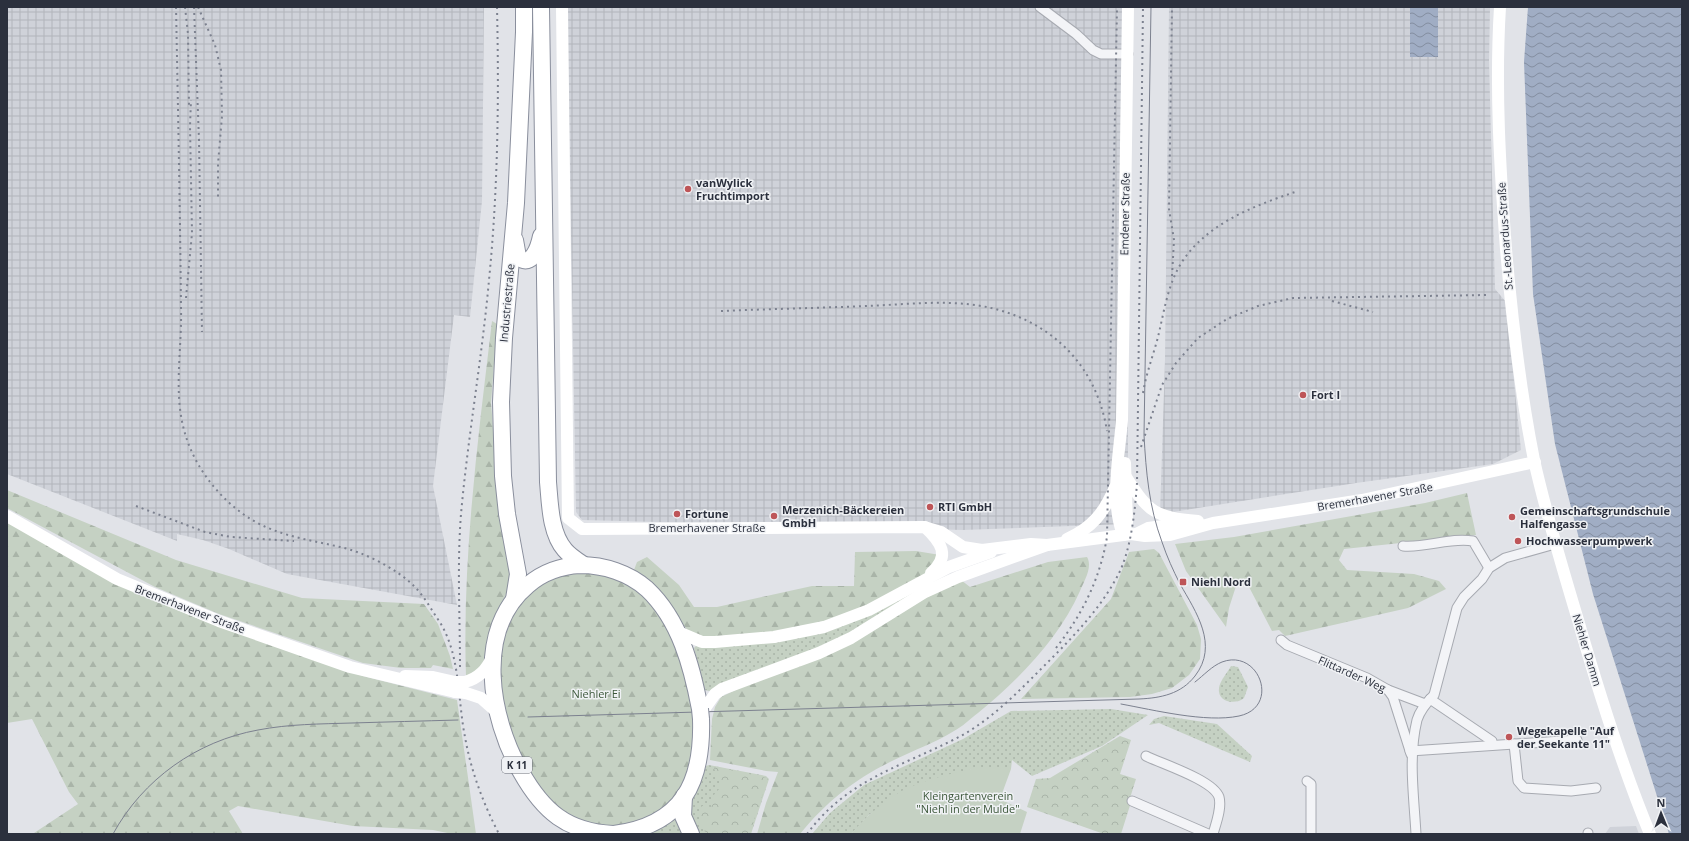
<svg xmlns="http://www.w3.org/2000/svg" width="1689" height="841" font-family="'Open Sans',sans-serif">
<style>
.built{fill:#cfd2d9}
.industrial{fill:url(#industrial-grid)}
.grass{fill:url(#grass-dots)}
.forest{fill:url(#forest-firs)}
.park{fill:url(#park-crowns)}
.garden{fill:#c5d1c3}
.water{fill:url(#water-waves)}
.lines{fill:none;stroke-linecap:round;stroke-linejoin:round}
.street-casing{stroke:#a7aab1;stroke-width:11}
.highway-casing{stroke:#8a8f9d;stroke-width:18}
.street{stroke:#f3f4f7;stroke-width:9}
.secondary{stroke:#fff;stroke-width:12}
.highway{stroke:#fff;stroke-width:16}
.tram{stroke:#7c818f;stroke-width:1}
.rail{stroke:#7c818f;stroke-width:2;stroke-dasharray:2 4;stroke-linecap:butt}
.highway-bridge-casing{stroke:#8a8f9d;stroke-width:18;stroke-linecap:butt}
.secondary-bridge{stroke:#fff;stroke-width:12}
.highway-bridge{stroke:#fff;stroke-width:16}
.poi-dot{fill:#be5558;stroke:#f0f2f5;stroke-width:1.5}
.labels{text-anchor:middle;stroke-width:3;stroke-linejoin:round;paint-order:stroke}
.shield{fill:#f0f2f5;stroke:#666a74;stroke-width:1}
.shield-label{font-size:10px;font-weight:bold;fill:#2b303d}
.poi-label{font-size:11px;font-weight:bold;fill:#2b303d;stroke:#f0f2f5;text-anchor:start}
.street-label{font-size:11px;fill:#2b303d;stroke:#f0f2f5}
.park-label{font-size:11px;fill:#3c573a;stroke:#f0f2f5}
</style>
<defs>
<pattern id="industrial-grid" width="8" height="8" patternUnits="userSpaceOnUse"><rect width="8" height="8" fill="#cfd2d9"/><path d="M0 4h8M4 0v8" fill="none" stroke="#b2b5bb"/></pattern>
<pattern id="grass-dots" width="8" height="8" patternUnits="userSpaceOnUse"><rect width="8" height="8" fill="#c5d1c3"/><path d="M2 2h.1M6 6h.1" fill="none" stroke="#a9b4a8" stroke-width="1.8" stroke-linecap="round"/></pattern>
<pattern id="forest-firs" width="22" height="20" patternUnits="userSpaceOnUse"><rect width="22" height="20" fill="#c5d1c3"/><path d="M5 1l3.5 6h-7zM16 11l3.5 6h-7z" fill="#a9b4a8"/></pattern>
<pattern id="park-crowns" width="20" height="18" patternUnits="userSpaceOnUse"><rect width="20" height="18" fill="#c5d1c3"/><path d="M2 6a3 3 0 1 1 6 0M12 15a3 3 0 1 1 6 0" fill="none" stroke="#a9b4a8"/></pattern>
<pattern id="water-waves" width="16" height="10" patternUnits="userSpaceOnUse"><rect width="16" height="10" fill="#a0adc4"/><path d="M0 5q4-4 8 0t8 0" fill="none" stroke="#838da0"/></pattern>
</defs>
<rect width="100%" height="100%" fill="#e1e3e8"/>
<polygon class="built" points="1636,826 1639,834 1605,834 1610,827"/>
<g class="industrial">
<polygon points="7,7 484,7 482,201 470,317 454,315 433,486 457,605 287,574 229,549 203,540 177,534 177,541 7,474"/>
<polygon points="567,7 1128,7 1128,524 963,530 582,520 576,512"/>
<polygon points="1169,7 1490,7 1489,61 1495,289 1506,302 1521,450 1493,464 1356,483 1160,514 1165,360"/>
</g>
<g class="grass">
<polygon points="940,578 845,637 709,691 705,690 694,648 696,646 706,648"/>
<path d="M1231,666L1238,667L1248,687L1244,698C1236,705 1217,703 1219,688C1220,681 1227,673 1231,666Z"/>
<polygon points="1111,709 1148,715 1102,746 1032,776 1012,760 1011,769 971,769 870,814 851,834 812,834 830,813 864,785 963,739 1011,711"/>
<polygon points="1164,716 1217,724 1252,756 1250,762 1159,723 1149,725 1154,719"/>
<path d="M709,765L766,776L769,779L751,834H698C679,809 700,791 706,766Z"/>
<polygon points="675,819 678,819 687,834 648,834"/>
</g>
<g class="forest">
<path d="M492,321L497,324L491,403L497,475L512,567L508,590L491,625L484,661L479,669L466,677C462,558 478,439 492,321Z"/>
<polygon points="7,490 176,560 302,598 424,604 438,624 450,656 453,669 433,665 431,668 401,668 363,663 219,614 155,587 7,508"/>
<polygon points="1467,493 1476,535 1344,549 1339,560 1347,570 1414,574 1439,581 1446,589 1408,608 1285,636 1279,630 1272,631 1249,587 1237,583 1229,608 1226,627 1186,571 1175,544 1234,537 1425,503"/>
<polygon points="7,522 140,594 204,621 363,676 457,700 476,834 452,834 433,830 353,826 238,806 229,811 243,834 35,834 34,833 78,804 69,792 32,719 7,723"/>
<polygon points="1154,549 1159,553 1197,625 1201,639 1200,659 1189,675 1172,688 1152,694 1130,697 1021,699 1111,599 1129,552"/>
<polygon points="916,551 940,555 931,571 857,611 797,630 708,638 688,631 647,579 634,570 637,562 647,557 679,585 694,607 717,607 812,586 854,586 855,552"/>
<path d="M1087,557C1093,567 1084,581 1080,591C1059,639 1018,680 978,713C970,719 962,727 954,731C935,743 914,750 894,760C855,779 827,801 800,834H757L766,803L778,772L766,771L710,760L712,719L715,707L721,697L900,611L961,580L970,587L1048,562Z"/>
<polygon points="570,571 613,574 650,599 677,642 694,708 692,774 663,812 615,829 566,818 528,776 503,714 498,663 502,629 534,585"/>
</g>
<g class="park">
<polygon points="1120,736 1131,740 1120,774 1136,779 1130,798 1132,799 1121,834 1104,834 1027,807 1036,779 1050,778"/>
<path d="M713,766L767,778L768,781L757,810L750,834H706C701,823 696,817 702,806L711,807L713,804L712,797L720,788V783Z"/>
</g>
<path class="garden" d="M971,769H1011L1000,799L1027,812L1020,834H851C866,817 887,797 908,788C928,779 950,774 971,769Z"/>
<g class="water">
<rect x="1410" y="7" width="28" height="50"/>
<polygon points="1528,7 1682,7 1682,834 1669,834 1593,594 1555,444 1533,294 1524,62"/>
</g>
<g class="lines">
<g class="street-casing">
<g id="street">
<polyline points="1040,7 1076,34 1093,50 1101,54 1128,54"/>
<path d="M1403,546C1427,548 1450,537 1473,541L1489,568"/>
<polyline points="1281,640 1287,645 1367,678 1388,690 1425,704"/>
<polyline points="1388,690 1393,697 1411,754"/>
<polyline points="1430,699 1492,741 1492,745"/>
<polyline points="1514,744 1518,781 1524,788 1571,791 1596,788"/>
<polyline points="1410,751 1577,740"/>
<path d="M1146,756C1162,764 1213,780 1219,797C1222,808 1216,823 1213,834"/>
<polyline points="1307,781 1311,784 1311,834"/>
<polyline points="1132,801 1208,834"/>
<path d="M1416,834C1414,797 1408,757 1417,720C1420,710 1427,702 1434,695L1457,608L1464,597L1482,579L1489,568L1505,558L1555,544"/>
<polyline points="1588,834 1588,833"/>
</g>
</g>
<g class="highway-casing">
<g id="highway">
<path d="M541,7L548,482C550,503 550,533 565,550C570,556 578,561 584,565"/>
<path d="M515,240L518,257C532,269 539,246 541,236"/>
<polyline points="514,599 518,574 507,514 503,476 501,402 504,338 516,203 524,32 524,7"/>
<polyline points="684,796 683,816 691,834"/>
<path d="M613,834C567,832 543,811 521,772C490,718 474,630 528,585C542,573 561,566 580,565C604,565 629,573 647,589C680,620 692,667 700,709"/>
<path d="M614,834C683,825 703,782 701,719"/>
</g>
</g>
<use href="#street" class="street"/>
<g class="secondary">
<polyline points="562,7 568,518 582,529 924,527 941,532 963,547 982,550 1031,544 1047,545"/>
<path d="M1500,7C1495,88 1500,169 1506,249C1512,320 1520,390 1534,460C1546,514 1562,567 1578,620C1599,693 1621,764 1650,834"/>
<path d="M1126,477C1149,513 1155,517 1198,521"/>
<polyline points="7,516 117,579 219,621 350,667 455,692"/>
<path d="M925,527C941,542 951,556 931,573"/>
<polyline points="1136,534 1148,528 1186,523"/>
<path d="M1123,535C1110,500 1119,457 1122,420L1128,7"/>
<polyline points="1123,535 1127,522 1125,463"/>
<path d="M1067,539C1092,528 1104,513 1115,487"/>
<polyline points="676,631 702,642 715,642 774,637 824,627 869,610 949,567 991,552"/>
<polyline points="405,676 433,677 455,682"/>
<path d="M465,682C479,678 487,670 492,657"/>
<polyline points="466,693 481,698 498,713"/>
<polyline points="705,708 715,694 722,689 819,653 851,638 925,592 958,577 1047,545 1131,534 1145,536 1170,535 1213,523 1362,500 1535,462"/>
</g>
<use href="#highway" class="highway"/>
<g class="tram">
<path d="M1121,704C1154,710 1206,723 1239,716C1281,707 1259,648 1222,662C1212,666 1204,675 1195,682"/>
<path d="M528,717L1139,699C1161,698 1181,694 1195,676C1219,645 1196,612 1180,584C1173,570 1167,557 1162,542C1149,507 1146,472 1144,435L1151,7"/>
<path d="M113,834C143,779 197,741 258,730C289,724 320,724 352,723C387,722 422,721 458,720"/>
</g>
<g class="rail">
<path d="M176,7C178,107 180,208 181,308C182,347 174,388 183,426C191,461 214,493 243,514C272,535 306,539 340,547C364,552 397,569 414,586C423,595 430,607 437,618C461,652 457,697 465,737C471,771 483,803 499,834"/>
<polyline points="185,7 188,34 189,106"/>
<polyline points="194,7 199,140 202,332"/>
<polyline points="198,7 215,45 221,70 222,116 218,164 218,200"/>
<polyline points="1172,276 1174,240 1169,209 1172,7"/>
<polyline points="186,298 192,233 190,126 191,100"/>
<polyline points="1332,301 1373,312"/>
<path d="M721,311C769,309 818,308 866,306C894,305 923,302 951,303C1030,305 1094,350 1107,431"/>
<path d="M1143,393C1146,374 1153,356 1158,337C1164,312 1168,283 1182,262C1207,223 1256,205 1298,191"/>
<polyline points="1141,447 1162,385 1176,363 1198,338 1227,319 1258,306 1293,298 1487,295"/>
<polyline points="136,506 205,532 231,537 294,541"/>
<path d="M1056,648C1082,615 1100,579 1107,537L1117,7"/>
<path d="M460,667C460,616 457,565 461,514C468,436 482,358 489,280C498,189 499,98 497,7"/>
<path d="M807,834C846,781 897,768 953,740C988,723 1015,695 1042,668C1070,640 1098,612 1117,577C1131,552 1135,511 1137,483L1143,7"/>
</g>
<g class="highway-bridge-casing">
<polyline id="highway-bridge" points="700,709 701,719"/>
</g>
<g class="secondary-bridge">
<polyline points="455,682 465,682"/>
<polyline points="455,692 466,693"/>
</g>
<use href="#highway-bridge" class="highway-bridge"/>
</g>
<g class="poi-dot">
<circle cx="688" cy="189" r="4"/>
<circle cx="1303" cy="395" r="4"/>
<circle cx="930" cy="507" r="4"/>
<circle cx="677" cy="514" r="4"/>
<circle cx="774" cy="516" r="4"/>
<circle cx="1512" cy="517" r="4"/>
<circle cx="1518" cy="541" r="4"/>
<rect x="1179" y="578" width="8" height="8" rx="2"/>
<circle cx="1509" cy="737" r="4"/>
</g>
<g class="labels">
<rect class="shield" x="502" y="757" width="30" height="16" rx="3"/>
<g class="shield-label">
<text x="517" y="769">K 11</text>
</g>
<g class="poi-label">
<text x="696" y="187">vanWylick<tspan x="696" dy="13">Fruchtimport</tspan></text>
<text x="1311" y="399">Fort I</text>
<text x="938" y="511">RTI GmbH</text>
<text x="782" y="514">Merzenich-Bäckereien<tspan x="782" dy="13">GmbH</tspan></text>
<text x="1520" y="515">Gemeinschaftsgrundschule<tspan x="1520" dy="13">Halfengasse</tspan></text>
<text x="685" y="518">Fortune</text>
<text x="1526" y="545">Hochwasserpumpwerk</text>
<text x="1191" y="586">Niehl Nord</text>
<text x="1517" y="735">Wegekapelle "Auf<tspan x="1517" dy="13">der Seekante 11"</tspan></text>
</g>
<g class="street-label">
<text transform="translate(1125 214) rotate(-89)" y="4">Emdener Straße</text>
<text transform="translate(1505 236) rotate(-94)" y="4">St.-Leonardus-Straße</text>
<text transform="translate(507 303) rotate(-85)" y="4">Industriestraße</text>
<text transform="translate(1375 497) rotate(-10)" y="4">Bremerhavener Straße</text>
<text x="707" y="532">Bremerhavener Straße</text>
<text transform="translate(190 609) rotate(21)" y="4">Bremerhavener Straße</text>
<text transform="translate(1587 650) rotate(73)" y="4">Niehler Damm</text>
<text transform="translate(1352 674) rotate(24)" y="4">Flittarder Weg</text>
</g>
<g class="park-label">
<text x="596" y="698">Niehler Ei</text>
<text x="968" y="800">Kleingartenverein<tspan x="968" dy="13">"Niehl in der Mulde"</tspan></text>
</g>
</g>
<rect width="1689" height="841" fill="none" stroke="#2b303d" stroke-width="16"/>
<g transform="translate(1661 813) rotate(359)" stroke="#f0f2f5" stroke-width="3" paint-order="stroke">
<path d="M0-3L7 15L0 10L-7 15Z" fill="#2b303d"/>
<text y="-6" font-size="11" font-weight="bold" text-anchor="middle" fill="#2b303d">N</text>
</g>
</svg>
